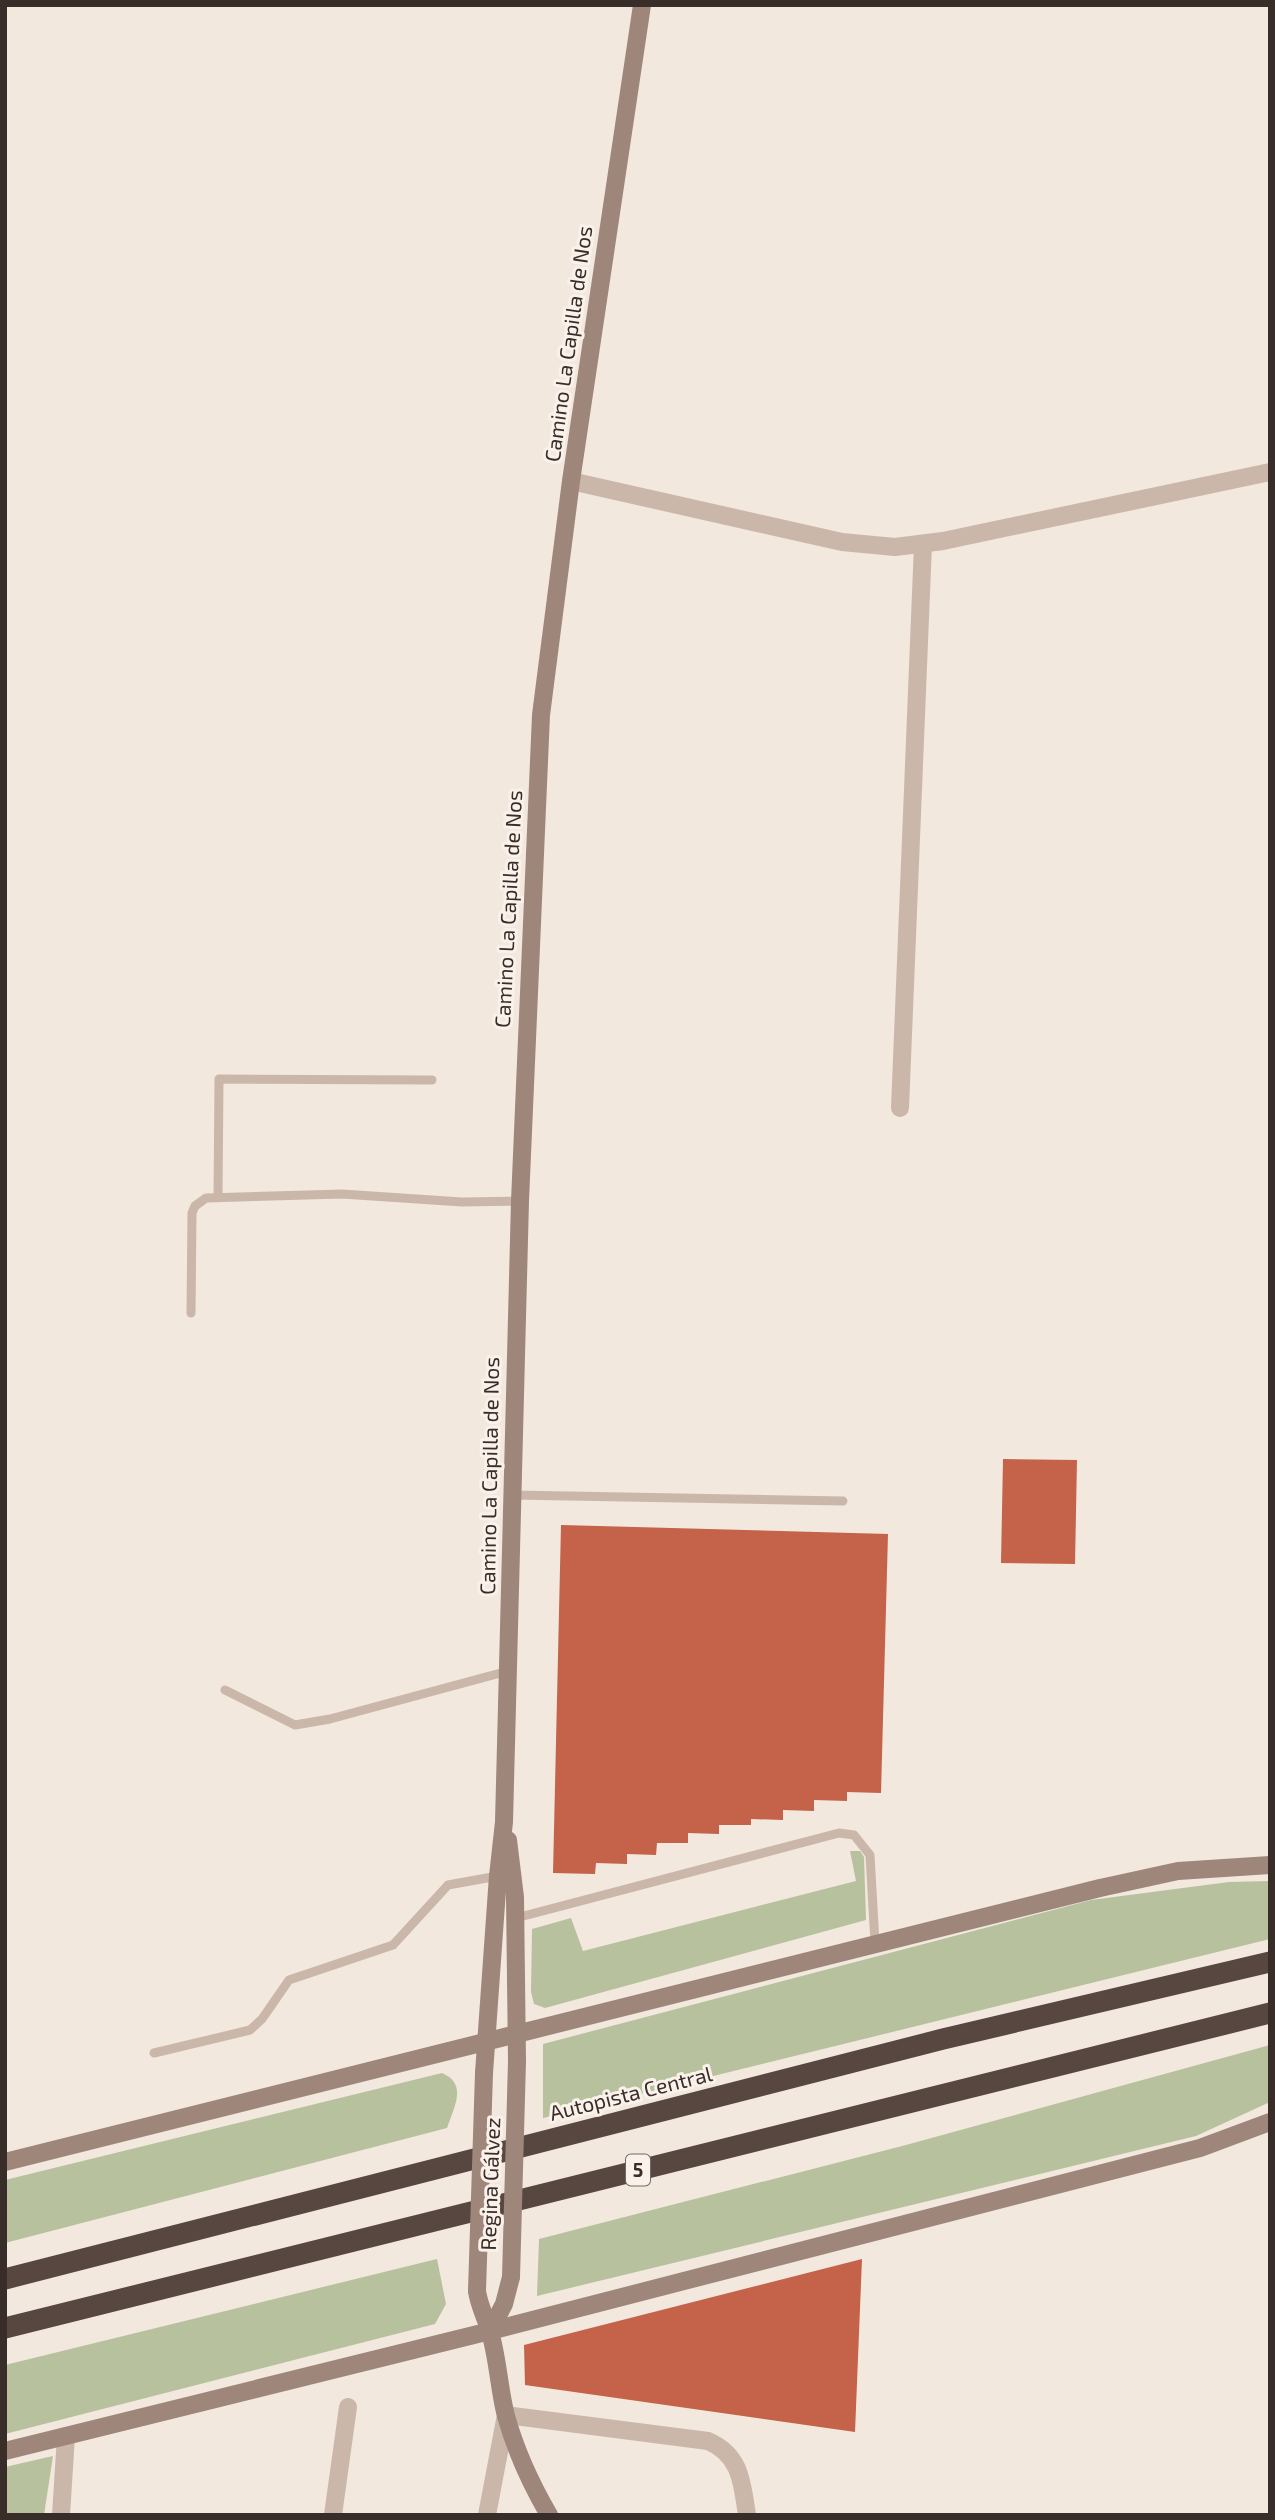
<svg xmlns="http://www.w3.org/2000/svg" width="1275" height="2520" font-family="'Exo 2',sans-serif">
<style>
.green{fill:#b7c19e}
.building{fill:#c4624a}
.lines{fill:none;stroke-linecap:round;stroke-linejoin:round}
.lane{stroke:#cab7aa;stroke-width:9}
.street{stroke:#cab7aa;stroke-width:18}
.secondary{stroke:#9e867b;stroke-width:18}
.highway{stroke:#584740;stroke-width:21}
.secondary-bridge{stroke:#9e867b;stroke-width:18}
.labels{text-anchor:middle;stroke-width:6;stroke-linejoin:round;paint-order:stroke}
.shield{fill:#faf2ea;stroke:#726863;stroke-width:2}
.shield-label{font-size:19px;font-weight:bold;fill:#382d29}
.street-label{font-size:21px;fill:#382d29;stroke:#faf2ea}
</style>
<rect width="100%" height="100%" fill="#f2e8de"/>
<g class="green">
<polygon points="850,1851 860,1851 864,1857 866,1920 545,2008 534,2004 531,1992 532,1929 571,1918 583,1951 856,1881"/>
<polygon points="1270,1881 1270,1939 543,2118 543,2044 1091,1900 1229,1882"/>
<polygon points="1270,2045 1270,2102 1196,2136 537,2296 539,2239 906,2145"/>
<path d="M442,2073C468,2084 454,2107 447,2128L5,2243V2180Z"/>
<polygon points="437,2259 446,2304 435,2324 5,2434 5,2365"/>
<polygon points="53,2456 44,2515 5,2515 5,2467"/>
</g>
<g class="building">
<polygon points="1003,1459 1077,1460 1075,1564 1001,1563"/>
<polygon points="561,1525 888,1534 881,1793 847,1792 847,1801 814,1800 814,1811 783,1810 783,1820 751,1819 751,1825 719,1825 719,1834 688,1833 688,1843 657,1843 656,1855 627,1854 627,1864 596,1863 595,1874 553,1873"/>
<polygon points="862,2259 855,2432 525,2385 524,2345"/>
</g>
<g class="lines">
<g class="lane">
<polyline points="218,1197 219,1079 432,1080"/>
<polyline points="191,1313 192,1213 195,1206 206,1198 342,1194 462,1202 520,1201"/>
<polyline points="512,1495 843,1501"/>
<polyline points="225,1690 295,1725 330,1719 508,1671"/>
<polyline points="516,1918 839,1833 854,1835 870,1855 875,1943"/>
<polyline points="154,2053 250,2030 262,2019 289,1980 393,1945 448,1885 498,1876"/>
</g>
<g class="street">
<polyline points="571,481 842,542 895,547 943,541 1270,472"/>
<polyline points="900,1108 923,544"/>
<polyline points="61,2515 66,2436"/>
<polyline points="333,2515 348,2407"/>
<path d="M487,2515L506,2415L708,2441C741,2455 742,2483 747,2515"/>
</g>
<g class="secondary">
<polyline points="508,1840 515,1897 517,2061"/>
<polyline points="484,2073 498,1876 504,1822 520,1201 541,715 571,481 642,5"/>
<polyline points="5,2162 1100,1888 1178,1871 1270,1865"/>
<path d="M477,2291C479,2306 486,2318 490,2332C498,2359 499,2389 506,2416C516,2452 531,2484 549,2515"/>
<polyline points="490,2331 504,2304 511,2277"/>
<polyline points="5,2451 490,2331 1165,2157 1200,2148 1270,2122"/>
</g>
<g class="highway">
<polyline points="5,2279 943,2039 1270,1962"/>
<polyline points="5,2328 1270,2013"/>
</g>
<g class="secondary-bridge">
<polyline points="511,2277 517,2061"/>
<polyline points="477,2291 484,2073"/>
</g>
</g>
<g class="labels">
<rect class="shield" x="626" y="2154.5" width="24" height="31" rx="5"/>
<g class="shield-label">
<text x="638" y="2177">5</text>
</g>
<g class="street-label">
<text transform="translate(569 344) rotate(-82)" y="7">Camino La Capilla de Nos</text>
<text transform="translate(509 909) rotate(-87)" y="7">Camino La Capilla de Nos</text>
<text transform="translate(490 1476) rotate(-89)" y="7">Camino La Capilla de Nos</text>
<text transform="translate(631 2094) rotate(-14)" y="7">Autopista Central</text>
<text transform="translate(491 2184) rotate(-88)" y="7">Regina Gálvez</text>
</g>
</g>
<rect width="1275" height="2520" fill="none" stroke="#382d29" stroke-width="14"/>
</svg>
